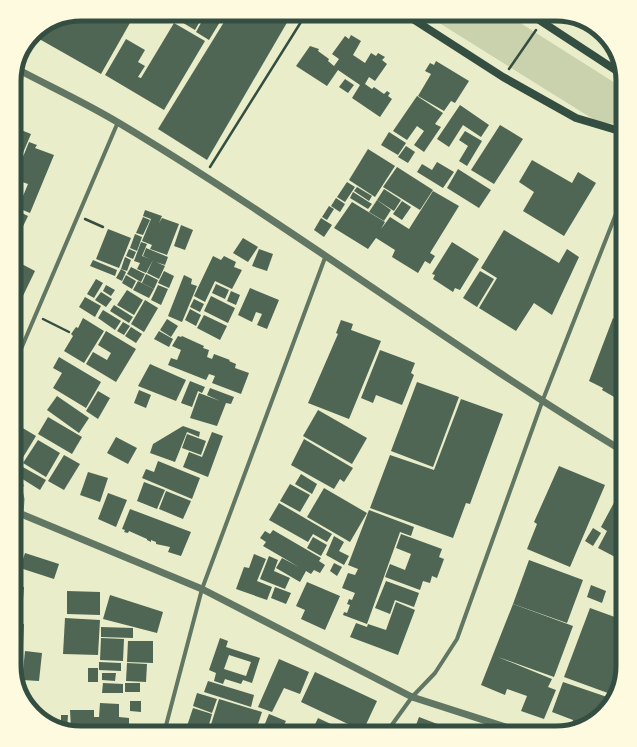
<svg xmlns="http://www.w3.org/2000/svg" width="637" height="747" font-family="'Space Grotesk',sans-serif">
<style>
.green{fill:#cad2ad}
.building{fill:#4f6655;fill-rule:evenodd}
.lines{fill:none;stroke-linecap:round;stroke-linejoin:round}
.path{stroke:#344e41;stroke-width:2.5}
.service{stroke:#617663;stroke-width:3}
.minor{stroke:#617663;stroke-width:4}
.tertiary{stroke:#617663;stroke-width:7}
.secondary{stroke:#344e41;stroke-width:8}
.rim{fill:none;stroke:#344e41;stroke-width:5}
</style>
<rect width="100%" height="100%" fill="#e9edc9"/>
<polygon class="green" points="425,14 506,14 623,88 623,119 620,123 601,124"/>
<g class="building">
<polygon points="81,14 135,14 101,74 34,36 36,31"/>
<polygon points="168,14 204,14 195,30"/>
<polygon points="206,14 217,14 223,17 209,40 196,32"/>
<polygon points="229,14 292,14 207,160 158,129"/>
<polygon points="174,23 205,41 164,110 105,75 126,39 145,50 138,62 145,66 138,77 141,78"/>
<polygon points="351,35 361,41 353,55 365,63 371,53 376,56 378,53 385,57 382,60 387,64 375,81 369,77 365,84 372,89 374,87 384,94 387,91 390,93 388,96 392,99 380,117 352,98 360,85 338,70 327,86 296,66 310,46 319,49 318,51 329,59 328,61 334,66 339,59 332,54 345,36 349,39"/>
<polygon points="436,61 469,81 455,103 451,101 444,111 418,96 431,74 425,71 430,63 434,65"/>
<polygon points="345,79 354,85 348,93 339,87"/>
<polygon points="417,96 443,113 435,124 441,127 424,152 414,145 424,131 417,126 407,140 393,131"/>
<polygon points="460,105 489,125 481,137 463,125 449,147 437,139"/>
<polygon points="500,125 523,139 494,184 471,170"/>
<polygon points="21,130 31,134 14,174 14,145"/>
<polygon points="465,131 482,141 467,166 459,161 468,146 459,140"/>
<polygon points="389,132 406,143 398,155 381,145"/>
<polygon points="29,142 37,145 35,148 54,155 30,213 18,208 28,184 14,179"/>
<polygon points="406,146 415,152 408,163 398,157"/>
<polygon points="368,149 395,166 375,197 349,180"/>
<polygon points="532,160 572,183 578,172 596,183 564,236 523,211 534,192 519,182"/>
<polygon points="437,162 454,172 443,188 417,172 422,164 432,170"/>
<polygon points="397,167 433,190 420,210 383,187"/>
<polygon points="458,169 491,190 479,208 447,188"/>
<polygon points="347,182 355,187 345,202 337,197"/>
<polygon points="357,187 372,196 369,201 354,191"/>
<polygon points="384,189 401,200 394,211 377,200"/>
<polygon points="433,191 459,206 430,253 435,256 430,264 425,261 418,273 392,257 395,250 376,238 368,249 334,228 352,202 385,222 381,229 390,217 409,229"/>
<polygon points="353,192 372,204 368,209 350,198"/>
<polygon points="336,198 345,204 340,212 331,206"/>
<polygon points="377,200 391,210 384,221 369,212"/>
<polygon points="402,201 411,207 402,220 393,214"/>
<polygon points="329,206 334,209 327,220 322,217"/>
<polygon points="14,209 28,216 17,239 14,237"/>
<polygon points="145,210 162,216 159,223 162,218 179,224 167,255 150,249 152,245 142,241 151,219 143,216"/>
<polygon points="143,217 150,220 143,235 136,233"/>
<polygon points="321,218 332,225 324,237 314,230"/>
<polygon points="181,225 193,230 185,250 174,246"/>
<polygon points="108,229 131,238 119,268 96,259"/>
<polygon points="504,230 559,263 567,249 579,257 552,315 534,303 516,331 479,308 497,278 481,268"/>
<polygon points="135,234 142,237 137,251 130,248"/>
<polygon points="243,238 258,247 248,262 233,253"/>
<polygon points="141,242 147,244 142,256 150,259 143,256 146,248 168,257 165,265 156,262 165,266 159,279 147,273 153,260 146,273 137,269 140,263 134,261"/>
<polygon points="452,242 479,259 460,290 455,288 453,292 433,279 435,275 432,274"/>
<polygon points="129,249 136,252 133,259 126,256"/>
<polygon points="259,249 273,254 267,271 252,266"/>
<polygon points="213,256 221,260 224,256 236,262 234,267 242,270 232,289 215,281 205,302 194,296"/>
<polygon points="125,257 131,260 127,271 121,269"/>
<polygon points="93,260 117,270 115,276 90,266"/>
<polygon points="18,262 35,271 21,300 18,299 14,308 14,276"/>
<polygon points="131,267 145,274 141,282 127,274"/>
<polygon points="121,269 126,272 122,281 116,278"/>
<polygon points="164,271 174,276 169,288 158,283"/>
<polygon points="480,271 494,279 477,307 463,298"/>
<polygon points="146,274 158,280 154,289 142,283"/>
<polygon points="126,275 136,281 132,289 122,283"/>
<polygon points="184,275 192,279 191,284 197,286 182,322 168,316"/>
<polygon points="96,279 103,283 94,298 87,294"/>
<polygon points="138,281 154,289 149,298 133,290"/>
<polygon points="216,284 229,290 225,299 212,293"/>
<polygon points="106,285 115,290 111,296 103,291"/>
<polygon points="158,285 168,289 161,305 151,300"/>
<polygon points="250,288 279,300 267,329 257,325 262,314 256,312 252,322 238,315"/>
<polygon points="127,290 143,300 134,315 117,305"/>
<polygon points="231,291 240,295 236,305 227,301"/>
<polygon points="101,292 112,299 106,307 95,300"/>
<polygon points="211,296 235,308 228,323 204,311"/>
<polygon points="85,297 101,306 95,317 79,307"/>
<polygon points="194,299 204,304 200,312 190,307"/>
<polygon points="145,300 158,308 144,332 131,324"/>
<polygon points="114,305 133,317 129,323 110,311"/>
<polygon points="190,309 201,315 196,326 185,320"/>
<polygon points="103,310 121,321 115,330 98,318"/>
<polygon points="204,315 227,326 220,340 197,328"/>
<polygon points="83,318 104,331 84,363 64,351 73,336 71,334 76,327 78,328"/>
<polygon points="613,318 623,323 623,402 602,390 603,388 589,381"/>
<polygon points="167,319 178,326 171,337 160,330"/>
<polygon points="341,320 353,324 351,330 381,341 349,419 308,403 338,334 336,333"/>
<polygon points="123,322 130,326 124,335 117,331"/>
<polygon points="131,327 142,334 136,343 125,336"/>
<polygon points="106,331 136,349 116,382 86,364 93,352 107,360 111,353 98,345"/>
<polygon points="159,331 173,339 169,347 154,339"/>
<polygon points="178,336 181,337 182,336 204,346 203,348 209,350 207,357 212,359 214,354 230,360 229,361 236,364 235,368 249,373 241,394 212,383 215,376 209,374 206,380 168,365 171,358 177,360 181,350 172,346"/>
<polygon points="380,350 415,363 411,373 414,375 402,405 376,395 373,403 361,398"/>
<polygon points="59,357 101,382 86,408 53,388 62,373 53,368"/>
<polygon points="150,364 186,380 176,401 138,386"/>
<polygon points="190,381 205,387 202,393 198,391 192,407 181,403"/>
<polygon points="417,382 459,397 433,467 391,451"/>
<polygon points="210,388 234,397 231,404 226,403 217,426 190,418 199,393 220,401 207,395"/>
<polygon points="139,390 151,395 146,408 134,403"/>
<polygon points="98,391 110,398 98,419 86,411"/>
<polygon points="57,396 89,418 79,433 47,410"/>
<polygon points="461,399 503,414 470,504 466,503 453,538 370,508 390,455 434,470"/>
<polygon points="318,410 367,438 352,464 303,436"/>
<polygon points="48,417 82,437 72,454 38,434"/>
<polygon points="183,426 200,432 199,437 187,432 175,462 150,453 153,444"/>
<polygon points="21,427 36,436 19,464 14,461 14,438"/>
<polygon points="212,432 223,436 208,477 183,467 189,452 202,457"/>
<polygon points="187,434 206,441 201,455 182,448"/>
<polygon points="116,437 137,448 128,464 107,453"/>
<polygon points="304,439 353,468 344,482 340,479 334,489 291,465"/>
<polygon points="38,440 60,453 46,477 23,463"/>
<polygon points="64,455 80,464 64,490 48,481"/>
<polygon points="158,461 200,478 192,499 142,478 146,469 154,472"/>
<polygon points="21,466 46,480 40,490 16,475"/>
<polygon points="559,466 605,485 570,567 527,549 537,524 534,522"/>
<polygon points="88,472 108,478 100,502 80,495"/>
<polygon points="301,474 317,484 312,494 295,484"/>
<polygon points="14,479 24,485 16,498 14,497"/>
<polygon points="144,482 165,490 157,509 137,501"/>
<polygon points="290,484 310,495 300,512 280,501"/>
<polygon points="324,488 367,513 350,542 307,517"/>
<polygon points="166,491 191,501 183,519 159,509"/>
<polygon points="108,493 127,500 116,527 98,519"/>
<polygon points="617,497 623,500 623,552 619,559 598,548 607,531 601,527"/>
<polygon points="279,503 332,534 327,542 313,534 308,542 269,520"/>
<polygon points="130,509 191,532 181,556 168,552 170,547 156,544 156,542 151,540 151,542 147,540 147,539 129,531 128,533 124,532 125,530 122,529"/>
<polygon points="369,510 414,527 411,536 400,532 367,624 343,615 344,612 347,613 350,605 347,604 349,599 352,600 355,593 342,588 348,573 355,575 358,569 348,565"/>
<polygon points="593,528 601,533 593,546 585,541"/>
<polygon points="273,530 321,558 319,561 325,565 320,573 314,570 311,574 306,571 300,582 276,568 282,558 299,567 263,546 266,542 260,538 265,531 270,534"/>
<polygon points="401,534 442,549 439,557 444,559 437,578 432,576 430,583 423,581 420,590 385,577 390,564 405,570 411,554 396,548"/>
<polygon points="334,536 344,542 339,551 349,556 344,565 326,555"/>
<polygon points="313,537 327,545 321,556 307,548"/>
<polygon points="25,553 59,564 54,579 20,568"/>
<polygon points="254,554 266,559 257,581 272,587 267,600 236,589 244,567 249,568"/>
<polygon points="269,556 278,560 274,571 290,578 285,589 260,579"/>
<polygon points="529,560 583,580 567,623 513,604"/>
<polygon points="334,563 342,567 337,576 330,571"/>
<polygon points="386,581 419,593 414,607 395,600 390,614 375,608"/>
<polygon points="307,582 340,596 325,630 301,619 305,610 296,606"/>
<polygon points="591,585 606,591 602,603 587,597"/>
<polygon points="14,586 24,587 22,612 14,611"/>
<polygon points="275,587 291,593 286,604 271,598"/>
<polygon points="67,591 100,592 100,615 67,614"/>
<polygon points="110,595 163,612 157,633 103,619"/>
<polygon points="396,602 415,610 398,655 350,637 356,623 367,627 368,624 386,630"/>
<polygon points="513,604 573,626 554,677 498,657 552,679 548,687 556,690 544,719 521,711 527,696 507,689 505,695 481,685"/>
<polygon points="590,608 623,620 623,667 616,696 564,677"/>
<polygon points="65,618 100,620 98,655 63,654"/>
<polygon points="14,624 24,624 23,646 14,646"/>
<polygon points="101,627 133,628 133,638 101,637"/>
<polygon points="101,638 124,639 123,661 100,660"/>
<path d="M220,638L228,641L226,647L260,658L252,683L243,680L241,684L225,679L223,684L214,681L216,673L209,670ZM229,655L251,662L246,676L224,669Z"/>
<polygon points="128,641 153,641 153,663 127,662"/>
<polygon points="14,649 21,649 19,681 14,667"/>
<polygon points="25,651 42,653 39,681 22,680"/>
<polygon points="279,659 309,672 300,694 284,688 272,712 258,707"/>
<polygon points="99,662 121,663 121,671 99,670"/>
<polygon points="127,663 147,664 146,682 126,681"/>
<rect x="88" y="668" width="10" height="14"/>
<polygon points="315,672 377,701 363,731 301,702"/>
<polygon points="102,673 116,673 115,681 102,680"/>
<polygon points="208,681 254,695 251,707 204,692"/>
<polygon points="563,682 613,699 597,719 570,729 573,720 552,712"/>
<polygon points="103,683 123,684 123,693 102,693"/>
<rect x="125" y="683" width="15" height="9"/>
<polygon points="23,693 30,694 29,708 28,707"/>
<polygon points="197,693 217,699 212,713 193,706"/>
<polygon points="219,699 262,712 255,733 209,731"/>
<polygon points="130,701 141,701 141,712 130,711"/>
<polygon points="100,703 119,704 119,717 129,718 129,731 71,729 70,710 94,710 94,717 99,717"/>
<polygon points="193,708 212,714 207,732 187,726"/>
<polygon points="269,714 286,721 280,733 261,733"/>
<polygon points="61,715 68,715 67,730 61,728"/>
<polygon points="419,717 440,725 437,733 413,733"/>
<polygon points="318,718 350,733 311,733"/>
</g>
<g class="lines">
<g class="path">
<polyline points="509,69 536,30"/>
<polyline points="210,167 306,14"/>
<polyline points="85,219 103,227"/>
<polyline points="43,319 69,332"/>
</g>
<polyline class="service" points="21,490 23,499 22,514"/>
<g class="minor">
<polyline points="14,345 21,349"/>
<polyline points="14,370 21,349 118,122"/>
<polyline points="164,733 202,589 326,255"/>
<polyline points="386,733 412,697 435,673 457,639 542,402 623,196"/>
</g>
<g class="tertiary">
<path d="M17,69C51,87 86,103 119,123C291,226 451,347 623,451"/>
<polyline points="14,511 202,589 412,697 524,733"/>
</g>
<g class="secondary">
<polyline points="405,14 503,77 576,118 623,132"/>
<polyline points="530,14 620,73"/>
</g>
</g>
<path d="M0 0H637V747H0ZM81 21H556A60 60 0 0 1 616 81V666A60 60 0 0 1 556 726H81A60 60 0 0 1 21 666V81A60 60 0 0 1 81 21Z" fill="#fefae0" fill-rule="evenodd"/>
<path class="rim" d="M81 21H556A60 60 0 0 1 616 81V666A60 60 0 0 1 556 726H81A60 60 0 0 1 21 666V81A60 60 0 0 1 81 21Z"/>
</svg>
